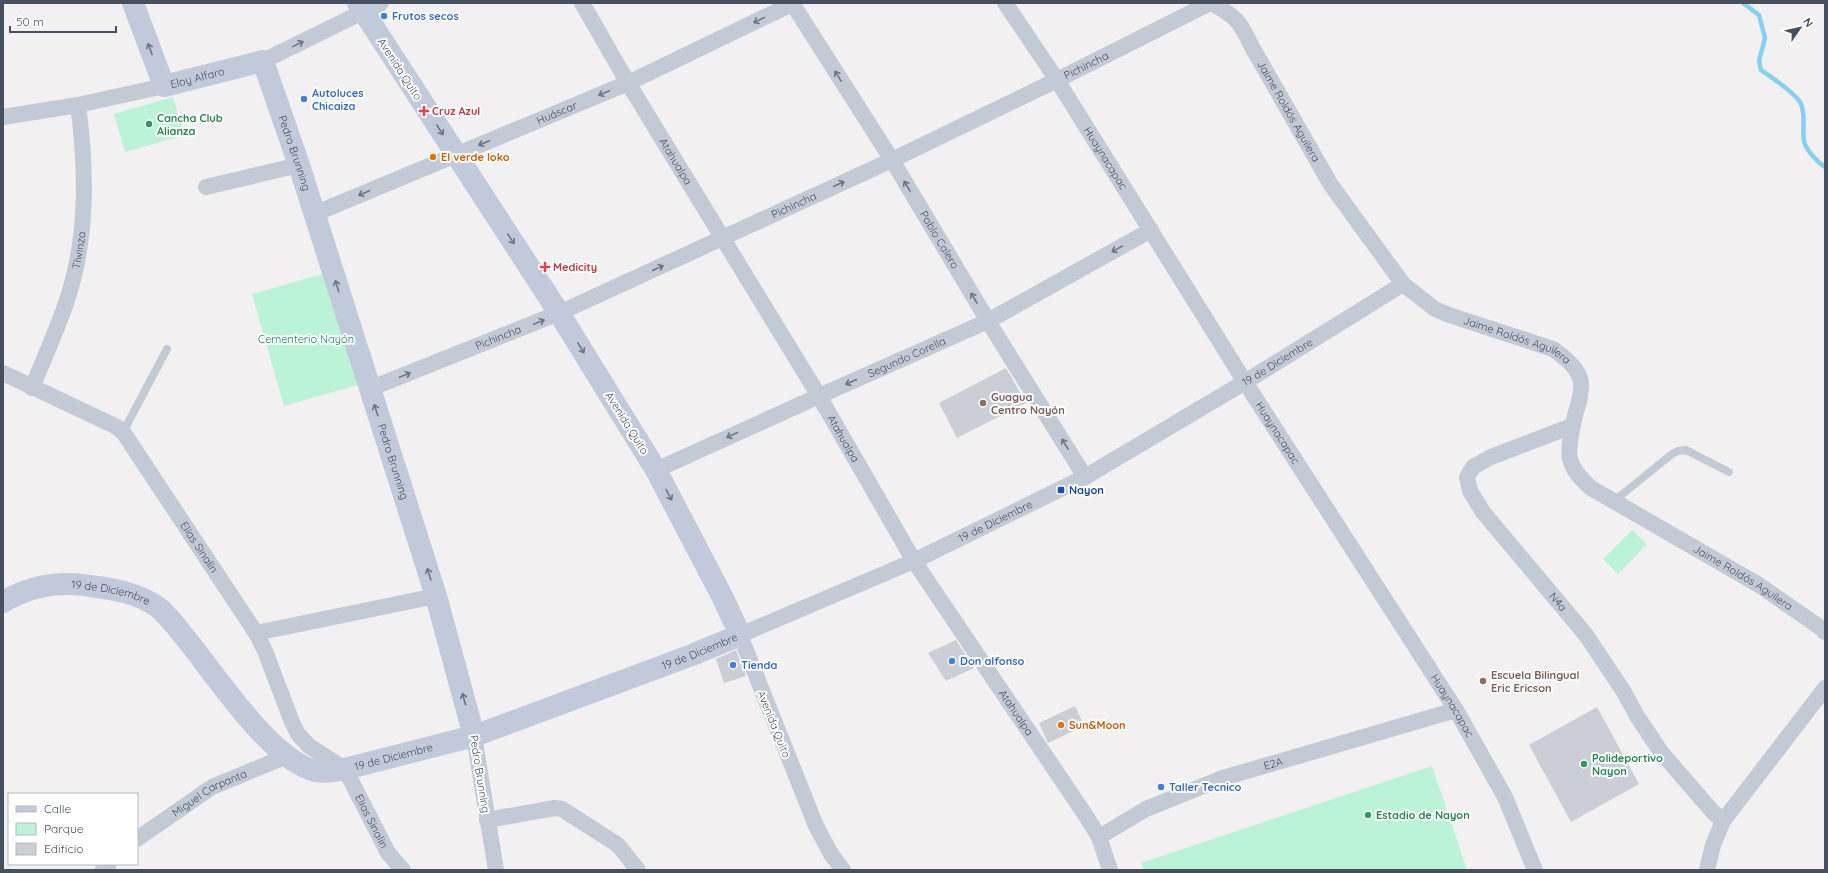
<svg xmlns="http://www.w3.org/2000/svg" width="1828" height="873" font-family="Quicksand,sans-serif">
<style>
.green{fill:#bbf3d7}
.lines{fill:none;stroke-linecap:round;stroke-linejoin:round}
.stream{stroke:#85d0f3;stroke-width:4.5}
.building{fill:#cbced6}
.lane{stroke:#c2cad6;stroke-width:8}
.street{stroke:#c2cad6;stroke-width:16}
.secondary{stroke:#c1cada;stroke-width:22}
.oneway{stroke:#6b7583}
.oneway2{stroke:#6b7584}
.shop-dot{fill:#3f7fe0;stroke:#fff;stroke-width:1.5}
.health-dot{fill:#e0444e;stroke:#fff;stroke-width:1.5}
.leisure-dot{fill:#2e9e5b;stroke:#fff;stroke-width:1.5}
.food-dot{fill:#e8710a;stroke:#fff;stroke-width:1.5}
.education-dot{fill:#8d6e63;stroke:#fff;stroke-width:1.5}
.transit-dot{fill:#1a4fb4;stroke:#fff;stroke-width:1.5}
.labels{text-anchor:middle;stroke-width:4;stroke-linejoin:round;paint-order:stroke}
.shop-label{font-size:11px;font-weight:bold;fill:#366cbe;stroke:#fff;text-anchor:start}
.street-label{font-size:11px;fill:#46505f;stroke:#fff}
.health-label{font-size:11px;font-weight:bold;fill:#be3a42;stroke:#fff;text-anchor:start}
.leisure-label{font-size:11px;font-weight:bold;fill:#27864d;stroke:#fff;text-anchor:start}
.food-label{font-size:11px;font-weight:bold;fill:#c56008;stroke:#fff;text-anchor:start}
.park-label{font-size:11px;fill:#108759;stroke:#fff}
.education-label{font-size:11px;font-weight:bold;fill:#785e54;stroke:#fff;text-anchor:start}
.transit-label{font-size:11px;font-weight:bold;fill:#164399;stroke:#fff;text-anchor:start}
</style>
<rect width="100%" height="100%" fill="#f2f0f0"/>
<g class="green">
<polygon points="173,97 184,135 125,152 114,114"/>
<polygon points="329,272 361,384 284,406 252,294"/>
<polygon points="1632,530 1647,544 1618,574 1603,559"/>
<polygon points="1432,766 1467,870 1144,870 1141,863"/>
</g>
<g class="lines">
<path class="stream" d="M1743,3L1759,15L1765,38L1759,61L1761,70C1771,77 1797,94 1801,104C1806,116 1802,128 1804,141C1806,150 1817,162 1825,167"/>
</g>
<g class="building">
<polygon points="1006,368 1026,403 957,438 939,403"/>
<polygon points="956,640 974,668 946,681 928,653"/>
<polygon points="736,650 746,676 724,683 716,659"/>
<polygon points="1075,706 1084,726 1048,743 1039,723"/>
<polygon points="1597,707 1639,784 1571,822 1529,745"/>
</g>
<g class="lines">
<g class="lane">
<polyline points="123,432 167,349"/>
<polyline points="1614,501 1672,454 1678,451 1686,450 1729,472"/>
</g>
<g class="street">
<path id="s1" d="M582,3L628,83L819,396L914,561L1086,816L1099,837L1110,870"/>
<path id="s2" d="M792,3L892,160L988,321L1085,477"/>
<path id="s3" d="M1005,3L1057,80L1245,382L1456,710L1505,797L1535,870"/>
<path id="s4" d="M1212,3C1236,17 1240,21 1252,47L1331,185L1403,284L1435,309L1449,315L1553,349C1564,357 1575,365 1580,378C1583,385 1580,395 1579,402C1575,414 1567,447 1570,459C1573,471 1582,480 1591,488L1759,585L1821,628L1825,632"/>
<polyline points="263,61 381,3"/>
<polyline points="3,117 78,105 164,86"/>
<polyline points="206,187 299,165"/>
<path id="s5" d="M314,214L628,83L794,3"/>
<path id="s6" d="M3,373L115,426L123,432L256,633L265,651L292,722L298,734L309,746L345,769L388,853L403,870"/>
<path id="s7" d="M32,388C43,361 55,334 65,306C88,241 87,172 78,105"/>
<path id="s8" d="M369,389L559,313L892,160L1057,80L1210,3"/>
<path id="s9" d="M1572,426L1491,457L1473,467L1467,477L1470,491L1483,512L1586,635L1624,692L1637,716L1661,752L1712,811L1723,821"/>
<path id="s10" d="M656,470L819,396L988,321L1151,230"/>
<polyline points="256,633 436,596"/>
<polyline points="474,736 496,870"/>
<polyline points="487,820 555,808 562,809 618,845 638,870"/>
<path id="s11" d="M1099,837L1146,809L1223,778L1456,710"/>
<path id="s12" d="M137,839L212,787L287,756"/>
<polyline points="103,870 109,864"/>
<path id="s13" d="M843,870L831,854L816,826L740,635L914,561L1085,477L1245,382L1403,284"/>
<polyline points="1707,870 1713,845 1723,821 1825,688"/>
</g>
<g class="secondary">
<path id="s14" d="M133,3L164,86L263,61L299,165L436,596L474,736"/>
<path id="s15" d="M3,602C30,586 60,581 90,586C114,589 139,593 159,608C168,616 176,626 183,635C215,673 268,758 315,771C325,773 335,771 345,769L474,736L692,655L740,635L723,598L656,470L559,313L358,3"/>
</g>
</g>
<defs><path id="oneway-shaft" d="M-6 0H5M1.5-3L5.5 0L1.5 3" fill="none" stroke-width="1.6" stroke-linecap="round" stroke-linejoin="round"/></defs>
<g class="oneway">
<use href="#oneway-shaft" transform="translate(759 20) rotate(154)"/>
<use href="#oneway-shaft" transform="translate(298 44) rotate(-26)"/>
<use href="#oneway-shaft" transform="translate(838 76) rotate(-122)"/>
<use href="#oneway-shaft" transform="translate(604 93) rotate(157)"/>
<use href="#oneway-shaft" transform="translate(484 143) rotate(157)"/>
<use href="#oneway-shaft" transform="translate(839 184) rotate(-25)"/>
<use href="#oneway-shaft" transform="translate(907 186) rotate(-121)"/>
<use href="#oneway-shaft" transform="translate(364 193) rotate(157)"/>
<use href="#oneway-shaft" transform="translate(1117 249) rotate(151)"/>
<use href="#oneway-shaft" transform="translate(658 268) rotate(-25)"/>
<use href="#oneway-shaft" transform="translate(974 298) rotate(-121)"/>
<use href="#oneway-shaft" transform="translate(539 322) rotate(-22)"/>
<use href="#oneway-shaft" transform="translate(405 375) rotate(-22)"/>
<use href="#oneway-shaft" transform="translate(851 382) rotate(156)"/>
<use href="#oneway-shaft" transform="translate(732 435) rotate(155)"/>
<use href="#oneway-shaft" transform="translate(1065 444) rotate(-122)"/>
</g>
<g class="oneway2">
<use href="#oneway-shaft" transform="translate(150 49) rotate(-111)"/>
<use href="#oneway-shaft" transform="translate(440 130) rotate(57)"/>
<use href="#oneway-shaft" transform="translate(511 239) rotate(57)"/>
<use href="#oneway-shaft" transform="translate(337 286) rotate(-107)"/>
<use href="#oneway-shaft" transform="translate(581 348) rotate(58)"/>
<use href="#oneway-shaft" transform="translate(376 410) rotate(-108)"/>
<use href="#oneway-shaft" transform="translate(669 495) rotate(62)"/>
<use href="#oneway-shaft" transform="translate(429 574) rotate(-108)"/>
<use href="#oneway-shaft" transform="translate(464 699) rotate(-105)"/>
</g>
<g class="shop-dot">
<circle cx="384" cy="16" r="4"/>
<circle cx="304" cy="99" r="4"/>
<circle cx="952" cy="661" r="4"/>
<circle cx="733" cy="665" r="4"/>
<circle cx="1161" cy="787" r="4"/>
</g>
<g class="health-dot">
<path d="M422 105h4v4h4v4h-4v4h-4v-4h-4v-4h4z"/>
<path d="M543 261h4v4h4v4h-4v4h-4v-4h-4v-4h4z"/>
</g>
<g class="leisure-dot">
<circle cx="149" cy="124" r="4"/>
<circle cx="1584" cy="764" r="4"/>
<circle cx="1368" cy="815" r="4"/>
</g>
<g class="food-dot">
<circle cx="433" cy="157" r="4"/>
<circle cx="1061" cy="725" r="4"/>
</g>
<g class="education-dot">
<circle cx="983" cy="403" r="4"/>
<circle cx="1483" cy="681" r="4"/>
</g>
<rect class="transit-dot" x="1057" y="486" width="8" height="8" rx="2"/>
<g class="labels">
<g class="shop-label">
<text x="392" y="20">Frutos secos</text>
<text x="312" y="97">Autoluces<tspan x="312" dy="13">Chicaiza</tspan></text>
<text x="960" y="665">Don alfonso</text>
<text x="741" y="669">Tienda</text>
<text x="1169" y="791">Taller Tecnico</text>
</g>
<g class="street-label">
<text dy="4" stroke="none"><textPath href="#s8" startOffset="787">Pichincha</textPath></text>
<text transform="translate(400 69) rotate(57)" y="4">Avenida Quito</text>
<text dy="4" stroke="none"><textPath href="#s14" startOffset="123">Eloy Alfaro</textPath></text>
<text dy="4" stroke="none"><textPath href="#s4" startOffset="135">Jaime Roldós Aguilera</textPath></text>
<text dy="4" stroke="none"><textPath href="#s5" startOffset="263">Huáscar</textPath></text>
<text dy="4" stroke="none"><textPath href="#s14" startOffset="288">Pedro Brunning</textPath></text>
<text dy="4" stroke="none"><textPath href="#s3" startOffset="185">Huaynacapac</textPath></text>
<text dy="4" stroke="none"><textPath href="#s1" startOffset="184">Atahualpa</textPath></text>
<text dy="4" stroke="none"><textPath href="#s8" startOffset="463">Pichincha</textPath></text>
<text dy="4" stroke="none"><textPath href="#s2" startOffset="279">Pablo Calero</textPath></text>
<text dy="4" stroke="none"><textPath href="#s7" startOffset="146">Tiwinza</textPath></text>
<text dy="4" stroke="none"><textPath href="#s8" startOffset="139">Pichincha</textPath></text>
<text dy="4" stroke="none"><textPath href="#s4" startOffset="471">Jaime Roldós Aguilera</textPath></text>
<text dy="4" stroke="none"><textPath href="#s10" startOffset="275">Segundo Corella</textPath></text>
<text dy="4" stroke="none"><textPath href="#s13" startOffset="861">19 de Diciembre</textPath></text>
<text transform="translate(627 423) rotate(58)" y="4">Avenida Quito</text>
<text dy="4" stroke="none"><textPath href="#s3" startOffset="509">Huaynacapac</textPath></text>
<text dy="4" stroke="none"><textPath href="#s1" startOffset="508">Atahualpa</textPath></text>
<text dy="4" stroke="none"><textPath href="#s14" startOffset="612">Pedro Brunning</textPath></text>
<text dy="4" stroke="none"><textPath href="#s13" startOffset="537">19 de Diciembre</textPath></text>
<text dy="4" stroke="none"><textPath href="#s6" startOffset="272">Elías Sinalín</textPath></text>
<text dy="4" stroke="none"><textPath href="#s4" startOffset="843">Jaime Roldós Aguilera</textPath></text>
<text dy="4" stroke="none"><textPath href="#s15" startOffset="112">19 de Diciembre</textPath></text>
<text dy="4" stroke="none"><textPath href="#s9" startOffset="275">N4a</textPath></text>
<text dy="4" stroke="none"><textPath href="#s15" startOffset="796">19 de Diciembre</textPath></text>
<text dy="4" stroke="none"><textPath href="#s3" startOffset="833">Huaynacapac</textPath></text>
<text dy="4" stroke="none"><textPath href="#s1" startOffset="832">Atahualpa</textPath></text>
<text transform="translate(774 724) rotate(68)" y="4">Avenida Quito</text>
<text dy="4" stroke="none"><textPath href="#s15" startOffset="472">19 de Diciembre</textPath></text>
<text dy="4" stroke="none"><textPath href="#s11" startOffset="190">E2A</textPath></text>
<text transform="translate(480 774) rotate(81)" y="4">Pedro Brunning</text>
<text dy="4" stroke="none"><textPath href="#s12" startOffset="86">Miguel Carpanta</textPath></text>
<text dy="4" stroke="none"><textPath href="#s6" startOffset="602">Elias Sinalin</textPath></text>
</g>
<g class="health-label">
<text x="432" y="115">Cruz Azul</text>
<text x="553" y="271">Medicity</text>
</g>
<g class="leisure-label">
<text x="157" y="122">Cancha Club<tspan x="157" dy="13">Alianza</tspan></text>
<text x="1592" y="762">Polideportivo<tspan x="1592" dy="13">Nayon</tspan></text>
<text x="1376" y="819">Estadio de Nayon</text>
</g>
<g class="food-label">
<text x="441" y="161">El verde loko</text>
<text x="1069" y="729">Sun&amp;Moon</text>
</g>
<g class="park-label">
<text x="306" y="343">Cementerio Nayón</text>
</g>
<g class="education-label">
<text x="991" y="401">Guagua<tspan x="991" dy="13">Centro Nayón</tspan></text>
<text x="1491" y="679">Escuela Bilingual<tspan x="1491" dy="13">Eric Ericson</tspan></text>
</g>
<g class="transit-label">
<text x="1069" y="494">Nayon</text>
</g>
</g>
<rect width="1828" height="873" fill="none" stroke="#46505f" stroke-width="8"/>
<rect x="8" y="793" width="130" height="72" fill="#ffffff" stroke="#b5b9bf"/>
<rect x="16" y="806" width="20" height="6" fill="#c1cada" stroke="#b5b9bf"/>
<text x="44" y="813" font-size="12" fill="#46505f">Calle</text>
<rect x="16" y="823" width="20" height="12" fill="#bbf3d7" stroke="#b5b9bf"/>
<text x="44" y="833" font-size="12" fill="#46505f">Parque</text>
<rect x="16" y="843" width="20" height="12" fill="#cbced6" stroke="#b5b9bf"/>
<text x="44" y="853" font-size="12" fill="#46505f">Edificio</text>
<g transform="translate(1800 28) rotate(56)" stroke="#ffffff" stroke-width="3" paint-order="stroke">
<path d="M0-3L7 15L0 10L-7 15Z" fill="#46505f"/>
<text y="-6" font-size="11" font-weight="bold" text-anchor="middle" fill="#46505f">N</text>
</g>
<path d="M10 26v6h106v-6" fill="none" stroke="#46505f" stroke-width="2"/>
<text x="16" y="26" font-size="12" fill="#46505f" stroke="#ffffff" stroke-width="3" paint-order="stroke">50 m</text>
</svg>
